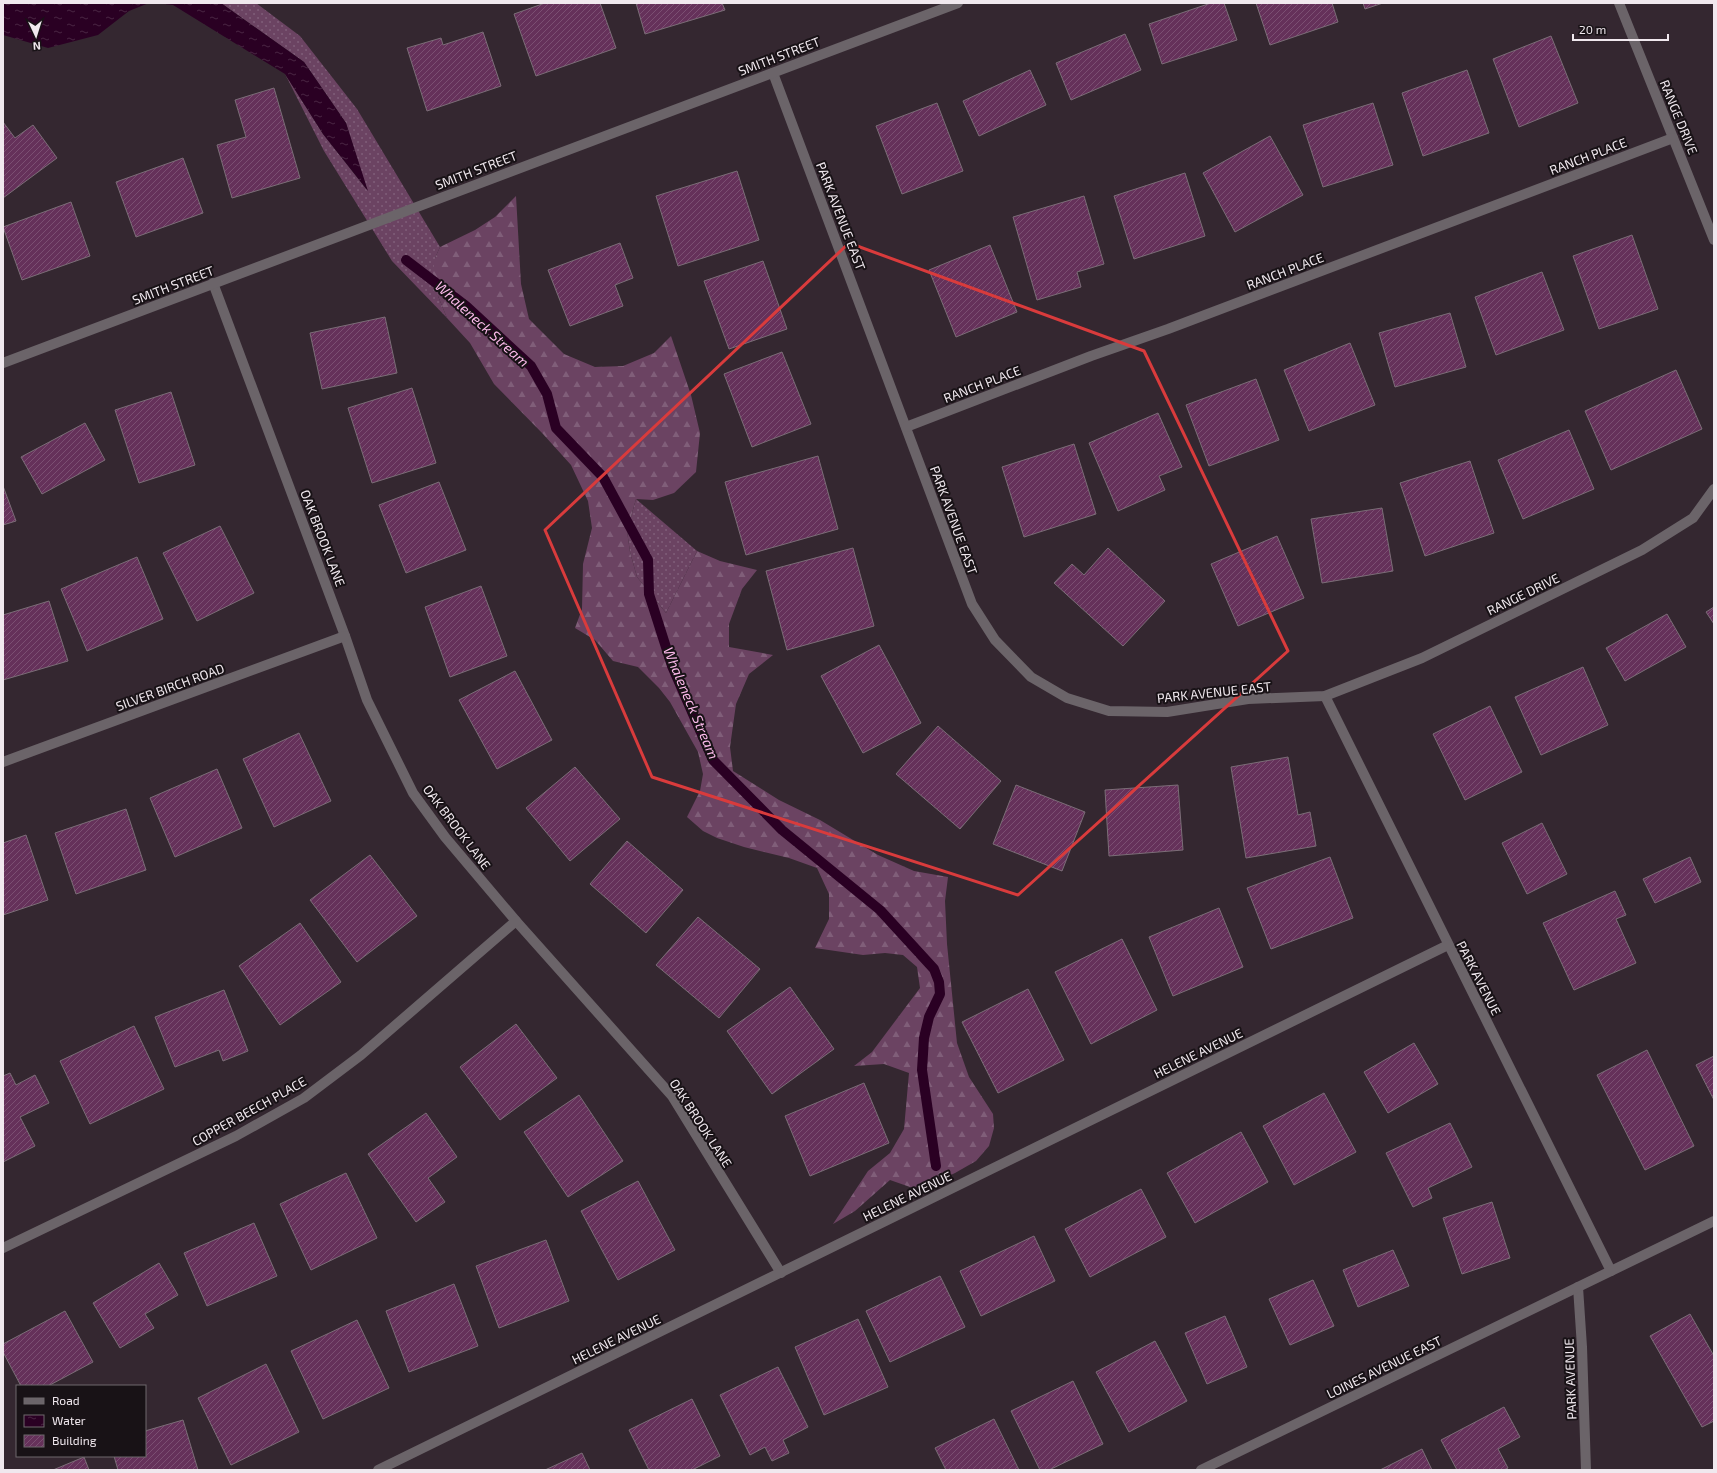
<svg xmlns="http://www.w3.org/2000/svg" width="1717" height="1473" font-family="'Exo 2',sans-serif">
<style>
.grass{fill:url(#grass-dots)}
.forest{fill:url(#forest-firs)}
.water{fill:url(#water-ripples)}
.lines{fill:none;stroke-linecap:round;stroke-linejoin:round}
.stream{stroke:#2a0023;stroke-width:10}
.building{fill:url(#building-hatch);stroke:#7b6d77}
.minor{stroke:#6b6469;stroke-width:10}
.marked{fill:none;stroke:#d93b3c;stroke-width:3;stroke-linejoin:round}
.labels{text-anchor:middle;stroke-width:4;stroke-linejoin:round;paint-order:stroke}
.street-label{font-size:13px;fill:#f0e8ee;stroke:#181216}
.water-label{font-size:14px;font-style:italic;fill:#fcbaeb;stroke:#181216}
</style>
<defs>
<pattern id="grass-dots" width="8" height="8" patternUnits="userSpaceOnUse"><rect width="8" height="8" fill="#6b4362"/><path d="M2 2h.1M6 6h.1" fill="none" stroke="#805e79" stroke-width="1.8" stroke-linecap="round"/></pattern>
<pattern id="forest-firs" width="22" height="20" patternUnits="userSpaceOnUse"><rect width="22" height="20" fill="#6b4362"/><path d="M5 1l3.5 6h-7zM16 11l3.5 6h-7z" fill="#805e79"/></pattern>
<pattern id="water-ripples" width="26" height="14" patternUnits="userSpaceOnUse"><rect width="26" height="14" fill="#2a0023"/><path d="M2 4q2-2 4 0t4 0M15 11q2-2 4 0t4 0" fill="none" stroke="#492543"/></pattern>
<pattern id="building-hatch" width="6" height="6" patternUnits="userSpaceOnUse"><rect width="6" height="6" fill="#65315a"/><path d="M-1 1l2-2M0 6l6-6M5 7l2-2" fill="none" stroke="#7b4f72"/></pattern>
</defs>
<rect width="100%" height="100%" fill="#342730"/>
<g class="grass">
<polygon points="221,3 256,3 300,36 357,109 440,247 435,258 438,296 447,318 392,261 324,151 285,74 323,134 367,190 346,123 304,62"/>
<polygon points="636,499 697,551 666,613 637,577 630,552 627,531"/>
</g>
<polygon class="forest" points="516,196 521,284 529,319 564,354 595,367 623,366 654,353 671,336 691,395 700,433 696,472 674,493 653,500 636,499 627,531 630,552 637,577 666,613 697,551 720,561 757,570 742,589 729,624 729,647 773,655 749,674 736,704 730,747 733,771 779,800 820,820 878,855 914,871 948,877 945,901 947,944 957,1043 969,1077 993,1114 994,1128 989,1146 976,1161 955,1173 928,1186 910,1187 890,1180 855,1211 833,1224 868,1171 890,1153 904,1129 909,1073 884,1064 854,1066 872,1052 920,988 917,967 903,955 885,953 863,955 815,948 829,919 829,894 817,868 789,858 744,847 717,838 703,831 687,817 700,791 703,774 698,752 670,702 659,688 638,667 613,661 595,640 575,628 582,609 583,564 592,528 588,501 571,465 543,434 494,384 470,343 447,318 438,296 433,273 435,258 440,247 475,230 495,217"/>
<g class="water">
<polygon points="3,3 149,3 129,11 98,35 48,48 3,35"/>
<polygon points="154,3 221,3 304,62 346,123 368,191 323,134 285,74 173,5"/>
</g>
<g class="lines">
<polyline class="stream" points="406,260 466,306 531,366 547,394 556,428 603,477 648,560 649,594 672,666 713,760 782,830 880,910 934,969 939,982 940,994 929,1017 924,1038 922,1070 936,1166"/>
</g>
<g class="building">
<polygon points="545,3 600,3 616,48 536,76 514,14"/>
<polygon points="636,3 722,3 725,10 645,34"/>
<polygon points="1211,3 1224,3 1237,40 1162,64 1149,24"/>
<polygon points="1256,3 1332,3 1338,22 1270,45"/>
<polygon points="1363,3 1383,3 1365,9"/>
<polygon points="483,32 501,86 427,111 407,48 441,38 443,45"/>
<polygon points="1125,34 1141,70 1071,100 1056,63"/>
<polygon points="1551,36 1578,103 1519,127 1493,59"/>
<polygon points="1030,70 1046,105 979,136 963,101"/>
<polygon points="1467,70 1489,133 1423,156 1402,93"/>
<polygon points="274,88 300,178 232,198 217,145 246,137 235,100"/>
<polygon points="937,103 963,171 902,194 876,126"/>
<polygon points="1373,103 1393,165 1323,187 1303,125"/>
<polygon points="3,122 15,138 33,125 57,158 3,198"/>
<polygon points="1270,136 1303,195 1235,232 1203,173"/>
<polygon points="183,158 203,213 136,237 116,182"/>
<polygon points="737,171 759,240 678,266 656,196"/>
<polygon points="1185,173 1205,236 1134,259 1114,196"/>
<polygon points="1084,196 1104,264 1077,272 1081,287 1037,300 1013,217"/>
<polygon points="71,202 90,256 22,280 3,227"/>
<polygon points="1632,235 1658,309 1599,329 1573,256"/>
<polygon points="620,243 633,278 615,285 623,306 570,326 548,270"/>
<polygon points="990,245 1017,312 956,337 929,270"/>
<polygon points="763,261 787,329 729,349 704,281"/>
<polygon points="1542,272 1564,330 1496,355 1475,297"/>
<polygon points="1450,313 1466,367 1395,387 1379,333"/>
<polygon points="385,317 397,373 322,389 310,333"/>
<polygon points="1350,343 1375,405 1309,431 1284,370"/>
<polygon points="782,352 811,424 752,447 724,374"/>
<polygon points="1676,370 1702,429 1611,470 1585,411"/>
<polygon points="1256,379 1279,440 1209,466 1186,405"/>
<polygon points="412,388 436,463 372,483 348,408"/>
<polygon points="171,392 195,465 139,483 115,410"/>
<polygon points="1158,413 1182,467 1159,476 1165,490 1118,511 1089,443"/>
<polygon points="85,423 105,460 42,494 21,457"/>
<polygon points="1569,430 1594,489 1523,519 1498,460"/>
<polygon points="1074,444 1096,514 1024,537 1002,467"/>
<polygon points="818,456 838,529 746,555 725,482"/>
<polygon points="1470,461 1494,533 1425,556 1400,483"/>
<polygon points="439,482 466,550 406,573 379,505"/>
<polygon points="3,486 16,521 3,525"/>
<polygon points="1382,508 1393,571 1322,583 1311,519"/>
<polygon points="220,526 254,593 197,621 163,553"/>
<polygon points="1277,536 1304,598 1238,626 1211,564"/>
<polygon points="853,548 874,626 787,650 766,571"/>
<polygon points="1108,548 1165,601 1123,646 1054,583 1072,564 1084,575"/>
<polygon points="137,557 163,619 87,651 61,589"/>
<polygon points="481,586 507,656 450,677 425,607"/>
<polygon points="49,601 68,661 3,680 3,615"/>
<polygon points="1714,607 1714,624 1706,612"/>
<polygon points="1667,614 1686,647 1625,681 1606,648"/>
<polygon points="879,645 921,723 863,753 821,676"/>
<polygon points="1583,667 1608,725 1541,755 1515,697"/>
<polygon points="515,671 552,740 497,769 459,700"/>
<polygon points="1490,706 1522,772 1465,800 1433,734"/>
<polygon points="938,726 1001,781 960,829 896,774"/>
<polygon points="299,733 331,801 274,827 243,759"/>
<polygon points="1288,757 1298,815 1310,812 1316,846 1246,858 1231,767"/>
<polygon points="575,767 620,819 570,861 526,808"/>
<polygon points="217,769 242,828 175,857 150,798"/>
<polygon points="1016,785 1085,812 1062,871 993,844"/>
<polygon points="1178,785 1183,850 1109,856 1105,790"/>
<polygon points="126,809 146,870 76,894 55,833"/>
<polygon points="1542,823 1567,874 1527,894 1502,843"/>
<polygon points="26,835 48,900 3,915 3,843"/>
<polygon points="627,841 683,890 646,933 590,884"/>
<polygon points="370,855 417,916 357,962 310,900"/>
<polygon points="1330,857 1353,918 1271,949 1247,888"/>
<polygon points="1690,857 1701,882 1655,903 1643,879"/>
<polygon points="1615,891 1626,915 1616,919 1636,963 1574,990 1543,923"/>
<polygon points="1219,908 1243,967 1173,996 1149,937"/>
<polygon points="698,917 760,969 719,1018 656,965"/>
<polygon points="300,923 341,982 280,1025 239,966"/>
<polygon points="1122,939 1157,1010 1091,1044 1055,972"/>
<polygon points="790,987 834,1049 772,1094 727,1031"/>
<polygon points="1028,989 1064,1060 998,1093 962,1022"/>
<polygon points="224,990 248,1051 223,1061 219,1050 175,1067 155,1017"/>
<polygon points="516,1024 557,1078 500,1120 460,1067"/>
<polygon points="134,1026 164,1089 90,1124 60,1061"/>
<polygon points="1414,1043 1438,1084 1388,1113 1364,1072"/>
<polygon points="1647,1050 1694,1146 1645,1170 1597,1075"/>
<polygon points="1714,1056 1714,1100 1696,1065"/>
<polygon points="10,1073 16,1085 35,1075 49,1103 20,1117 35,1146 3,1162 3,1076"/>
<polygon points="864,1083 889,1143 810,1176 785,1116"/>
<polygon points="1324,1093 1356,1152 1294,1185 1263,1126"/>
<polygon points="579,1095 623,1161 568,1197 524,1132"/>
<polygon points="426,1113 457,1157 428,1178 445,1202 416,1222 368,1154"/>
<polygon points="1450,1123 1472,1167 1428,1188 1432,1198 1413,1207 1386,1153"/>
<polygon points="1241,1132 1268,1182 1195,1223 1167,1173"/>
<polygon points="346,1173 377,1238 311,1270 280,1204"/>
<polygon points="638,1181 675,1250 618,1280 581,1211"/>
<polygon points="1141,1189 1166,1237 1090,1277 1065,1229"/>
<polygon points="1492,1202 1510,1258 1462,1274 1443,1218"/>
<polygon points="254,1223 277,1276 207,1306 184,1253"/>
<polygon points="1034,1236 1055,1281 981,1316 960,1271"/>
<polygon points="546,1240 569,1301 499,1328 476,1266"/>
<polygon points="1393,1250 1409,1286 1358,1307 1343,1270"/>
<polygon points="159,1263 178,1295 145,1314 154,1328 120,1348 93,1303"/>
<polygon points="940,1276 965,1327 890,1362 866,1311"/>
<polygon points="1313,1280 1334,1326 1290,1345 1269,1299"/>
<polygon points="454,1284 478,1346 409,1372 386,1311"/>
<polygon points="65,1311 93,1362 48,1386 21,1386 3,1352 3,1344"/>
<polygon points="1690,1314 1714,1356 1714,1421 1702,1427 1650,1336"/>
<polygon points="1225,1316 1247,1367 1207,1384 1185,1333"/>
<polygon points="858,1319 888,1387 824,1415 795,1347"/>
<polygon points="357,1320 389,1388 323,1419 291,1351"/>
<polygon points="1155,1341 1187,1401 1129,1432 1096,1372"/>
<polygon points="266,1364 299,1432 231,1465 198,1398"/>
<polygon points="778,1367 808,1427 783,1440 789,1453 772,1461 765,1447 750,1455 720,1395"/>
<polygon points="1073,1381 1103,1444 1049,1470 1040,1470 1011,1411"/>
<polygon points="692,1399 720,1456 692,1470 649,1470 629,1430"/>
<polygon points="1504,1407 1520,1437 1498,1449 1508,1468 1504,1470 1457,1470 1441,1440"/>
<polygon points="994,1419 1019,1470 946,1470 935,1448"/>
<polygon points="183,1420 198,1470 118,1470 114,1456 145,1456 145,1431"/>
<polygon points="1422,1449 1432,1470 1380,1470"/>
<polygon points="582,1453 590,1470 545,1470"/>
<polygon points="84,1457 89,1470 53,1470"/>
</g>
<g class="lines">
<g class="minor">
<polyline points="1619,3 1714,240"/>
<polyline points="773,73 972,604 995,640 1031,677 1067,698 1109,711 1167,712 1248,699 1325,696 1422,658 1642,550 1693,518 1714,489"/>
<polyline points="213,283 345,636 367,700 413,793 445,837 516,921 672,1096 781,1273"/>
<polyline points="3,363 958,3"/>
<polyline points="906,427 1091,356 1168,329 1673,138"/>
<polyline points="1325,696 1611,1271"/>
<polyline points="3,762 345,636"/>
<polyline points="3,1248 236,1136 304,1098 361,1055 516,921"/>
<polyline points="1578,1287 1582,1347 1586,1470"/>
<polyline points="378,1470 1448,945"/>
<polyline points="1201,1470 1714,1221"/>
</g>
</g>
<path class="marked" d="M849,243L1144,351L1288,651L1018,895L652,777L545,530Z"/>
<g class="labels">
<g class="street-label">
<text transform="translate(779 56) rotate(-21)" y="5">SMITH STREET</text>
<text transform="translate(1679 117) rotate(68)" y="5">RANGE DRIVE</text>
<text transform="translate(1588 156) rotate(-21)" y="5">RANCH PLACE</text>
<text transform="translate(476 170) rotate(-21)" y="5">SMITH STREET</text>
<text transform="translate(841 216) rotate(69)" y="5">PARK AVENUE EAST</text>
<text transform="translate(1285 271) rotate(-21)" y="5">RANCH PLACE</text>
<text transform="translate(173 285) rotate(-21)" y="5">SMITH STREET</text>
<text transform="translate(982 384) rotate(-21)" y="5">RANCH PLACE</text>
<text transform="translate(954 520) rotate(70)" y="5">PARK AVENUE EAST</text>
<text transform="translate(323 538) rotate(69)" y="5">OAK BROOK LANE</text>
<text transform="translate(1523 594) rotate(-26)" y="5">RANGE DRIVE</text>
<text transform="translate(170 687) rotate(-20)" y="5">SILVER BIRCH ROAD</text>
<text transform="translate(1214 692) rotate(-6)" y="5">PARK AVENUE EAST</text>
<text transform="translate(457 827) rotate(53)" y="5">OAK BROOK LANE</text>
<text transform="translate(1479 978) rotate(63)" y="5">PARK AVENUE</text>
<text transform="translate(1198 1053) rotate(-26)" y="5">HELENE AVENUE</text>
<text transform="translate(249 1111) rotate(-29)" y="5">COPPER BEECH PLACE</text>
<text transform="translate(701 1123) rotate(57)" y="5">OAK BROOK LANE</text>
<text transform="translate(907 1196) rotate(-26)" y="5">HELENE AVENUE</text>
<text transform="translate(616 1339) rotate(-26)" y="5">HELENE AVENUE</text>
<text transform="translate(1384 1367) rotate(-26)" y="5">LOINES AVENUE EAST</text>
<text transform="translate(1570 1379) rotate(-92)" y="5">PARK AVENUE</text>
</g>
<g class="water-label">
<text transform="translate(482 324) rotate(42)" y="5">Whaleneck Stream</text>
<text transform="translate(691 703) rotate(67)" y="5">Whaleneck Stream</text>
</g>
</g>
<rect width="1717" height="1473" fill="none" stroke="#f0e8ee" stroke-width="8"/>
<rect x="16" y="1385" width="130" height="72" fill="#181216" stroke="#6e686c"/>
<rect x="24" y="1398" width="20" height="6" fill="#6b6469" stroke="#6e686c"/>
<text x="52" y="1405" font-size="12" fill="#f0e8ee">Road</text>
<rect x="24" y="1415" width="20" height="12" fill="url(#water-ripples)" stroke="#6e686c"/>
<text x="52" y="1425" font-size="12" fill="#f0e8ee">Water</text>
<rect x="24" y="1435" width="20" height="12" fill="url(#building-hatch)" stroke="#6e686c"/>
<text x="52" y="1445" font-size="12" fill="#f0e8ee">Building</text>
<g transform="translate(36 36) rotate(176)" stroke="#181216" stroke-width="3" paint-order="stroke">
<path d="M0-3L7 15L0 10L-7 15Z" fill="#f0e8ee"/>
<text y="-6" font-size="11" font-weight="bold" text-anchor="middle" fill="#f0e8ee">N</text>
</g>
<path d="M1573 34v6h95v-6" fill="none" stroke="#f0e8ee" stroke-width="2"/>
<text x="1579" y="34" font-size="12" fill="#f0e8ee" stroke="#181216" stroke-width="3" paint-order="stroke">20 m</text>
</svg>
